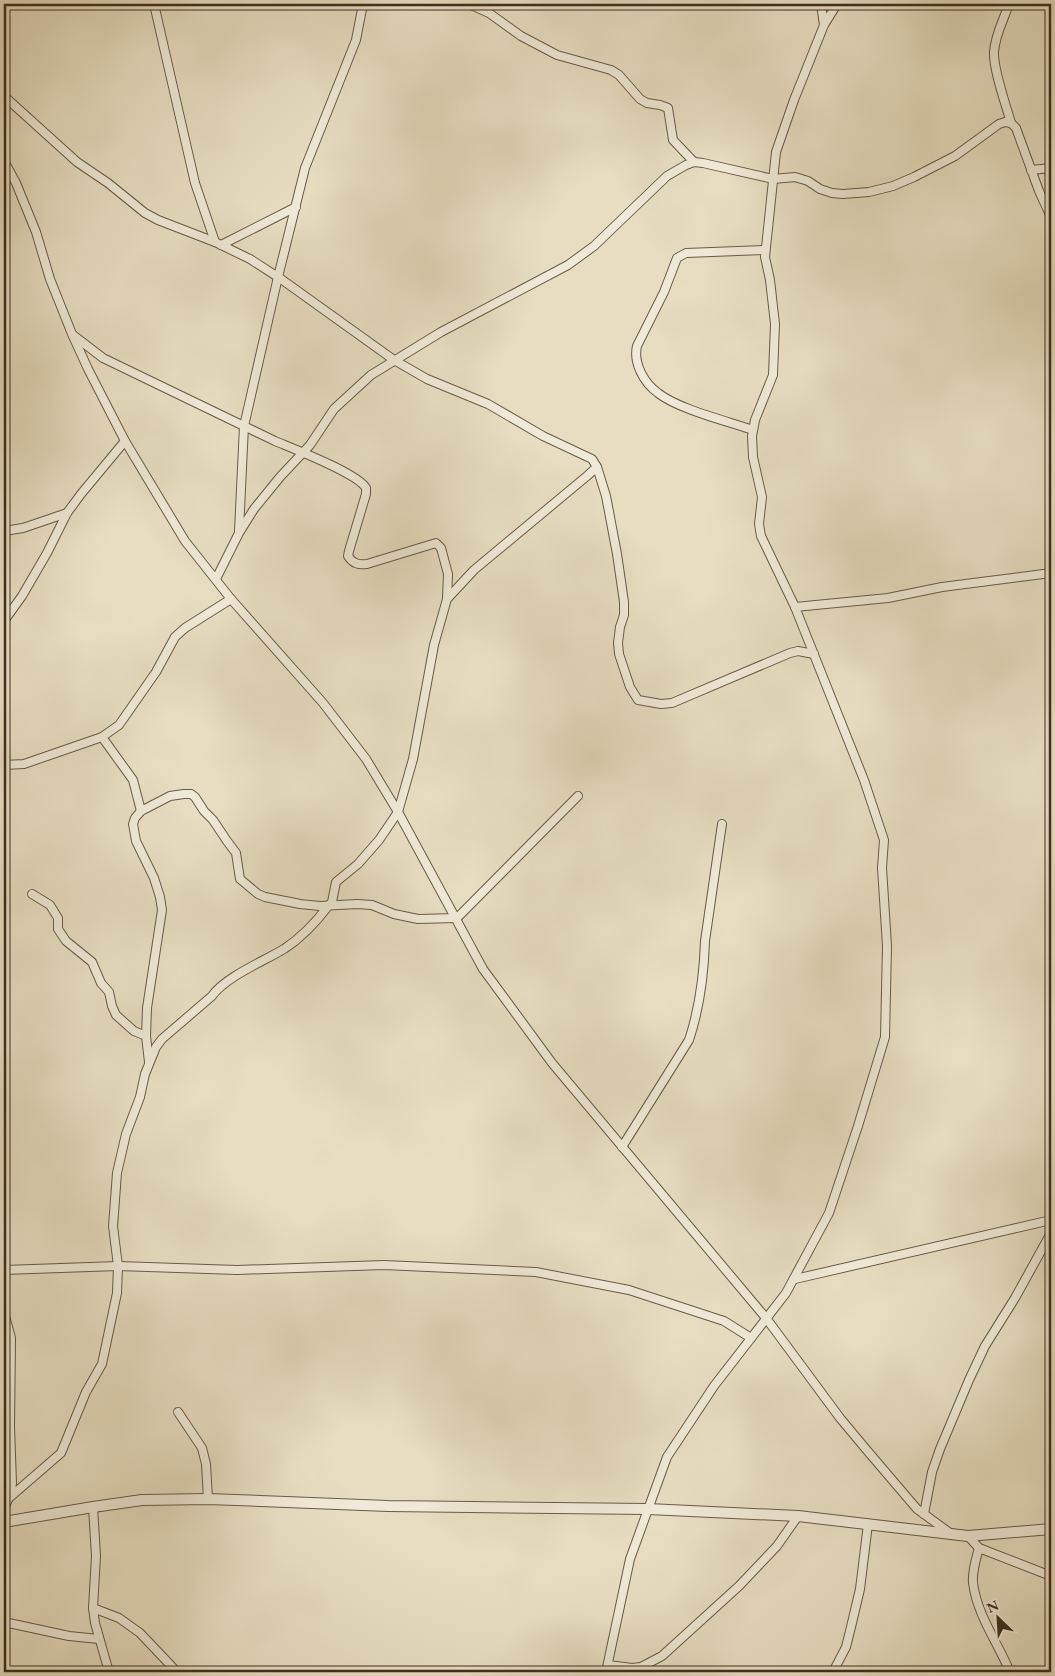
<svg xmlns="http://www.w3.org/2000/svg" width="1055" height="1676" font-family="'EB Garamond',serif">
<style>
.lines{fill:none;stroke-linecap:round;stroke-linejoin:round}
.minor-casing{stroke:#685b48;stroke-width:10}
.tertiary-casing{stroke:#685b48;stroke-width:12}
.minor{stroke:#efead7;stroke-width:8}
.tertiary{stroke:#efead7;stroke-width:10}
</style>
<rect width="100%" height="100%" fill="#e7dec2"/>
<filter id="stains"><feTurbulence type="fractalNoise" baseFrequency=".004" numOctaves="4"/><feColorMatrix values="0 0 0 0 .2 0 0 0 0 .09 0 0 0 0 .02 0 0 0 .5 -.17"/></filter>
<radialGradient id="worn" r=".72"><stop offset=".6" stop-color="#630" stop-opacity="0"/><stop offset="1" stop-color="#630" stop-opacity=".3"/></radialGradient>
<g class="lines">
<g class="minor-casing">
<g id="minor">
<polyline points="154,4 195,183 215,242"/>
<polyline points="469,4 489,13 521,36 557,55 611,70 619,75 640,99 647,103 660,105 668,108 673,140 694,162"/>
<polyline points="807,4 822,5"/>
<polyline points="821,4 824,25"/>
<path d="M1009,4C1004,19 995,35 994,52C993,69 1006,105 1011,123"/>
<path d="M4,96L77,162L108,183L145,213L158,220L215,242L250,259L281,279L394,360L427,379L488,404L543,436L592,459L597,467L587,476L474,570L447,599L434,645L413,759L398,812L379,840L358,864L336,882L332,902L329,905C317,921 301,938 284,949C264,961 225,977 212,996L162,1039L156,1047L145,1074L140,1097L126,1134L117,1173L113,1226L118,1266L117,1293L102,1364L86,1392L61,1453L9,1498"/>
<polyline points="4,161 16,183 36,232 50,279 72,334 88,369 125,441 185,541 231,599 323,703 366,759 398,812 483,969 552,1063 766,1318 840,1418 865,1448 917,1509 950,1533"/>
<polyline points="1031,170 1051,168"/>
<polyline points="221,245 296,207"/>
<path d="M73,335L103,358L275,441C294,449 357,473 366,488V494L349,551L348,556C353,564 359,565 367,564L436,543L441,548L448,574L447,598"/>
<path d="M753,430C727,421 678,409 658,393C644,383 633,363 637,346L664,292L677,258L686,253L765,250"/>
<polyline points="597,467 606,496 617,554 624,602 624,615 620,627 618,643 619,654 630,687 638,700 661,704 672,703 790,653 798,651 814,654"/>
<polyline points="4,531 23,528 67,513"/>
<polyline points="239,531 244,426 278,277 305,168 356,40 363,4"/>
<polyline points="216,579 239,533 254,509 280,477 310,445 334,409 371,375 441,332 568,265 594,246 667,176 686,165 694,162 703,163 773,179 795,177 808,181 820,189 832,193 843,194 869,192 893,186 914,177 955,156 999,124 1005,122 1011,123 1016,128 1039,191 1051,217"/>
<polyline points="795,607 888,598 942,587 1051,573"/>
<polyline points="4,621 22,596 47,553 67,513 81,494 125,441"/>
<polyline points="102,737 133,780 141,811"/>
<polyline points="4,765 24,764 102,737 119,725 156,672 175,637 185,628 231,599"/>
<polyline points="32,894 50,905 58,918 58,929 66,941 92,962 101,983 109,992 112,1006 116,1015 134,1031 146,1036"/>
<polyline points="149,1062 146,1036 147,1008 162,910 160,897 154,878 136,841 133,824 135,818 141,811 170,796 184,794 191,794 195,797 204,811 213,820 227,841 236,853 240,879 258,894 265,897 300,904 320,906 357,904 372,905 394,914 418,919 457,918 578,796"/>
<path d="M622,1147L689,1040C699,1010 704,972 705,941L722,824"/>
<polyline points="4,1270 118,1266 237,1270 384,1265 536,1272 629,1290 724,1321 751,1338"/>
<polyline points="795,1279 1051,1220"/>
<polyline points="4,1312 11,1338 10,1427 12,1483 11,1492 4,1509"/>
<polyline points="178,1412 202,1448 206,1464 208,1499"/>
<polyline points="93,1507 96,1556 93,1608 95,1623 109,1672"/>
<polyline points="924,1514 932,1472 940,1449 969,1380 985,1346 1015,1298 1051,1233"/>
<polyline points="968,1536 979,1548 1051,1576"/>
<path d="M979,1548C976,1559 972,1571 973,1583C977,1615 998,1643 1010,1672"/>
<polyline points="93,1608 119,1618 140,1633 177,1672"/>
<polyline points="4,1622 69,1636 99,1639"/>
<polyline points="608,1665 632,1668 641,1667 662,1656 739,1586 777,1546 798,1516"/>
<polyline points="606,1672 630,1559 667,1457 714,1386 786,1293 829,1213 858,1126 885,1037 887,946 882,868 884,840 864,780 795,607 761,536 759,524 762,497 753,457 752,436 755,420 773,375 775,324 770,280 765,257 776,152 794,100 824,25 837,4"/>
<polyline points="833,1672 846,1647 851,1627 860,1589 868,1524"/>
</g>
</g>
<g class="tertiary-casing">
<polyline id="tertiary" points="4,1522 93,1507 142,1500 208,1499 388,1506 648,1509 798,1516 968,1536 1051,1529"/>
</g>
<use href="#minor" class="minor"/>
<use href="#tertiary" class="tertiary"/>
</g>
<rect width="1055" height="1676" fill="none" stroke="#e7dec2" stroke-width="20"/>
<rect x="5" y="5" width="1045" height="1666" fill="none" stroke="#3e2f1f" stroke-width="2.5"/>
<rect x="10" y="10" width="1035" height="1656" fill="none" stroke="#3e2f1f"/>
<g transform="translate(998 1618) rotate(335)" stroke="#efead7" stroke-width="4" paint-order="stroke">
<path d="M0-4L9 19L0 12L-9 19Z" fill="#3e2f1f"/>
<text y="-8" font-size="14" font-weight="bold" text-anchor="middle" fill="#3e2f1f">N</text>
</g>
<rect width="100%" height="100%" filter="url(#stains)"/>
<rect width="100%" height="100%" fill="url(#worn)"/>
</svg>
